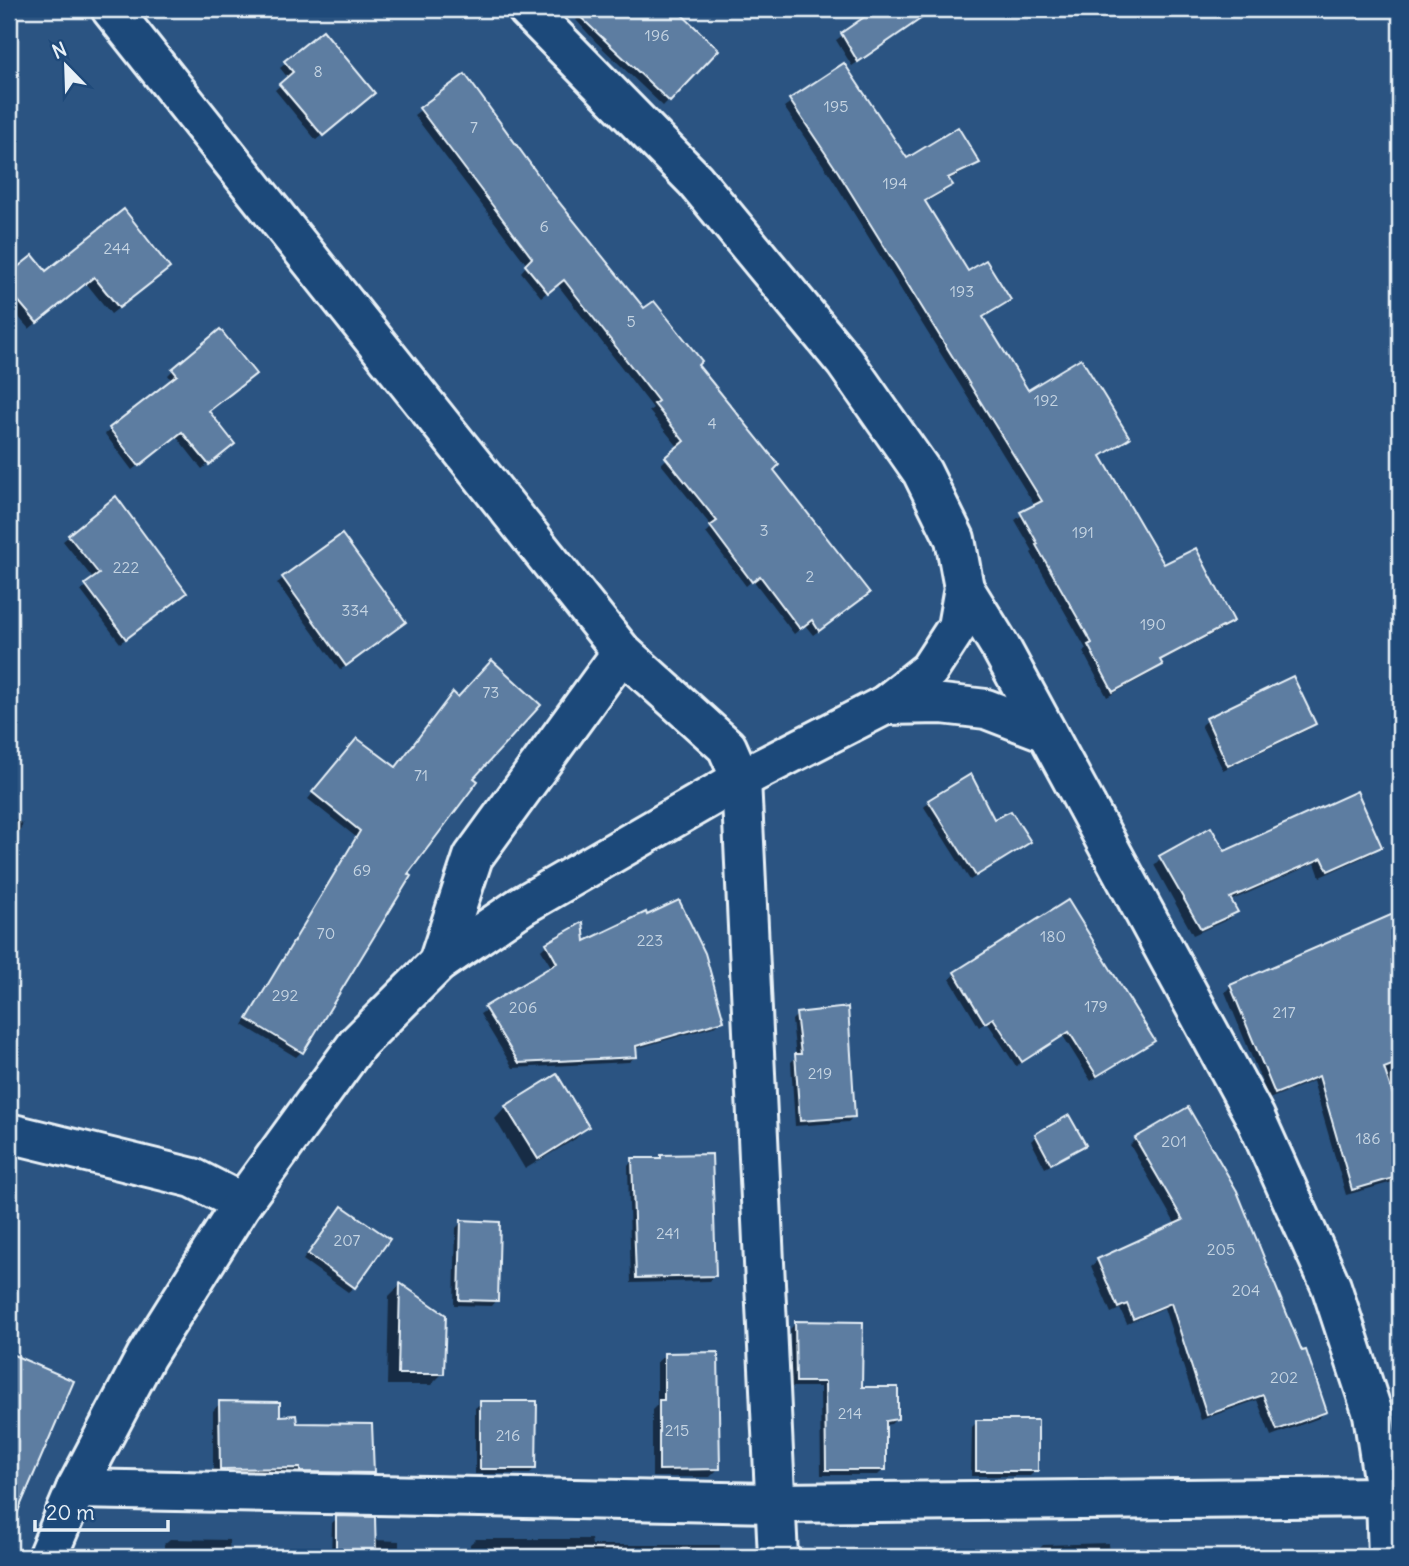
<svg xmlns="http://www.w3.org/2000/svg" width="1409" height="1566" font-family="Delius,sans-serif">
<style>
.shadow{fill:#0007}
.building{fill:#5d7da1;stroke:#e8f1f8;stroke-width:2}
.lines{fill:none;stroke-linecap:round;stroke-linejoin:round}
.minor-casing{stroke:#e8f1f8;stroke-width:44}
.tertiary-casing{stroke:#e8f1f8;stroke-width:44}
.minor{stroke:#1f4a7a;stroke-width:38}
.tertiary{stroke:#1f4a7a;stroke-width:38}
.labels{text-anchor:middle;stroke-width:6;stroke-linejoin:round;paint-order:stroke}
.number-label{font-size:16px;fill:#c5d4e2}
</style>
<rect width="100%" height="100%" fill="#2b5482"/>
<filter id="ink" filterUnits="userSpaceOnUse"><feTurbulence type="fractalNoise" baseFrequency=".0143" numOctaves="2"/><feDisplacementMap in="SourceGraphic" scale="14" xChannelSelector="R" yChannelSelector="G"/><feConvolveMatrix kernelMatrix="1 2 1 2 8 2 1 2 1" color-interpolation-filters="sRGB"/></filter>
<g filter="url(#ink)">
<g class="shadow">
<polygon points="587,9 673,9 717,50 663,106 596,42 576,20"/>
<polygon points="880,9 896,9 908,26 852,66 836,40"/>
<polygon points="323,32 368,98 316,140 275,90 288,78 280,68"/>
<polygon points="844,65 907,161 978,162 972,168 948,180 951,185 945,191 924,203 967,274 1009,300 982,319 1027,392 1128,438 1100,457 1163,567 1232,621 1226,627 1159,662 1161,665 1155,671 1107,697 1083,652 1086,649 1031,553 1033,551 1015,520 1035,506 832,178 784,107"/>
<polygon points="465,76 549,192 644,311 696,365 862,599 813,635 805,625 794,634 753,580 746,586 706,533 712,527 661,464 679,448 649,411 653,408 557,284 541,297 521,272 527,265 414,115"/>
<polygon points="33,257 46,273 161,275 111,314 86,283 29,329 9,306 9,277"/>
<polygon points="173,370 207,411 227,449 202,469 176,436 132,470 105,434 172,381 168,375"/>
<polygon points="115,499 179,599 120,643 81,591 94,580 63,541"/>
<polygon points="341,536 398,627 340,670 277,583"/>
<polygon points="1293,678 1314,723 1309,729 1223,770 1201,725 1207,720"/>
<polygon points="351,745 396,768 472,779 406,874 301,1052 296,1057 243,1025 356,837 308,799"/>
<polygon points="929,802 994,822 1029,842 970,880 924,807"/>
<polygon points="9,815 23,824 9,850"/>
<polygon points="1380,846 1373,853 1320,877 1315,863 1230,901 1236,912 1229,919 1193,935 1154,865 1161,858"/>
<polygon points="1400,913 1400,972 1394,975 1400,990 1400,1097 1393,1099 1400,1122 1400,1180 1346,1195 1313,1081 1269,1099 1225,992 1231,986"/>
<polygon points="584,943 722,1021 716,1026 634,1049 635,1057 629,1062 513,1068 480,1014 552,968 541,950 547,944"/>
<polygon points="955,973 1152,1041 1091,1081 1063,1036 1016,1066 987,1022 979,1027 950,979"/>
<polygon points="797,1015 854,1116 848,1122 795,1126 791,1062 796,1057 792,1020"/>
<polygon points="506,1107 587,1127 575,1139 525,1169 495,1119"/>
<polygon points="1036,1136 1084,1144 1078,1150 1045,1168 1031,1141"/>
<polygon points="1136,1139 1301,1353 1325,1412 1319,1418 1271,1436 1257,1400 1201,1420 1164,1308 1127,1324 1120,1309 1111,1313 1091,1266 1098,1260 1176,1225 1130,1145"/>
<polygon points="662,1157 714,1275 709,1281 631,1283 628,1166 633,1160 659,1160"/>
<polygon points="337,1213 354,1287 348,1292 303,1260"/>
<polygon points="462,1222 496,1300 491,1306 454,1305 456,1228"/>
<polygon points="400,1285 444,1316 443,1373 431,1385 387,1385 389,1296"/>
<polygon points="796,1323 860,1388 896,1419 891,1424 884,1425 884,1469 878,1475 821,1475 820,1387 791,1387 790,1329"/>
<polygon points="9,1355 71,1382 26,1481 9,1474"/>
<polygon points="665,1355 718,1469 710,1477 652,1477 652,1410 657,1405 657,1362"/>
<polygon points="220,1403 278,1418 372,1472 364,1480 213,1476 213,1411"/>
<polygon points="481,1403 535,1468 529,1474 475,1474 475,1408"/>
<polygon points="977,1422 1036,1470 1030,1476 971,1476 972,1427"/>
<polygon points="337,1518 374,1540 399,1541 399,1557 331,1557 332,1523"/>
<polygon points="170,1539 229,1540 230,1557 164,1557 164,1544"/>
<polygon points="476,1539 591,1539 592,1545 720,1545 720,1557 470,1557 470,1544"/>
<polygon points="1108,1543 1109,1557 1038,1557 1038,1550 1043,1545"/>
<polygon points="896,1555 896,1557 837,1557 838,1556"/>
</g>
<g class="building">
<polygon points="572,9 676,9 719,50 670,102"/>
<polygon points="876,9 935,9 858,62 841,33"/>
<polygon points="323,30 375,93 323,136 279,84 293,72 284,61"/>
<polygon points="844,63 907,158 958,127 980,163 948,178 953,185 925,201 968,271 986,260 1011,300 983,317 1028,390 1081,358 1130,438 1101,456 1164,564 1196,548 1234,621 1160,660 1163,665 1113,692 1088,645 1092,643 1036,545 1038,544 1020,512 1042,501 838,172 789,99"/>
<polygon points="465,74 550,191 644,308 654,301 702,361 698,365 779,465 774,470 870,593 819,631 812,620 800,629 760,576 752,582 710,526 717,521 665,457 684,441 654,404 658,401 564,280 548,293 525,265 532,258 419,108"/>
<polygon points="124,209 170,268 119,308 94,277 37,323 9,290 9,274 33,255 46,271"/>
<polygon points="220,329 256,374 209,411 235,444 209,465 182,432 139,466 109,428 177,375 172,369"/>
<polygon points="116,496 187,593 126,639 85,584 99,574 68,535"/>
<polygon points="342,534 406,622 346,666 282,577"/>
<polygon points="492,660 541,705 474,778 478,781 408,874 411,876 303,1053 247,1019 360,831 312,792 357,738 396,767 453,692 458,697"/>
<polygon points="1293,676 1316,724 1228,766 1206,718"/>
<polygon points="971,774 994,819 1011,811 1031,842 976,876 928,800"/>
<polygon points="1357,791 1382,847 1328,871 1322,858 1230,898 1238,912 1201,929 1159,856 1211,827 1225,851"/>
<polygon points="679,900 705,953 724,1021 636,1046 637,1057 519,1063 484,1007 557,963 546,943 583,922 585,941 646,912 647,915"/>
<polygon points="1068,900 1155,1041 1097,1076 1069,1032 1022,1062 993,1018 985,1023 954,972"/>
<polygon points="1400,911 1400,1062 1384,1068 1400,1116 1400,1176 1352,1190 1319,1076 1275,1094 1230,985"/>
<polygon points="848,1007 855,1117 800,1121 795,1054 801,1054 796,1013"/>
<polygon points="557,1074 589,1127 538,1159 505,1106"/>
<polygon points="1188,1107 1237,1191 1302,1351 1306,1350 1327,1412 1277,1430 1263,1395 1207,1415 1171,1303 1133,1319 1127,1304 1118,1308 1097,1259 1183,1220 1135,1138"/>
<polygon points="1069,1115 1086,1145 1051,1164 1035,1134"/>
<polygon points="712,1154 716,1276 636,1278 632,1158 661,1158 661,1155"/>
<polygon points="342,1206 390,1239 355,1288 308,1254"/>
<polygon points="461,1220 500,1222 498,1301 459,1300"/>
<polygon points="400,1283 446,1315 444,1374 398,1374"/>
<polygon points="795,1321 863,1322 862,1387 898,1387 898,1419 886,1421 886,1470 826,1470 825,1382 796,1382"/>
<polygon points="718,1352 720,1469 659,1470 659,1400 664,1400 664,1353"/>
<polygon points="9,1353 74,1381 9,1532"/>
<polygon points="219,1401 280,1402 280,1416 296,1415 297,1423 372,1424 374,1473 300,1472 300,1468 220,1469"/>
<polygon points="480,1401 537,1401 536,1469 480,1469"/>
<rect x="976" y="1420" width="62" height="51"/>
<polygon points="336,1516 375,1517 376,1557 336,1557"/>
</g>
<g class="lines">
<g class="minor-casing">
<g id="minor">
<polyline points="111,9 622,652 727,747 741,779 778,1557"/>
<polyline points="964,588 1001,648 1255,1117 1331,1286 1373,1414 1386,1497 1388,1557"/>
<polyline points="885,705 942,704 986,709 1046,732"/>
<polyline points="438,963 473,857 622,652"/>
<polyline points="9,1133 193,1178 242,1203"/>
<polyline points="76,1489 776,1503 1386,1497"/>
</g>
</g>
<g class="tertiary-casing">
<polyline id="tertiary" points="47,1557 76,1489 146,1356 242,1203 358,1043 438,963 523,905 741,779 885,705 929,670 957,627 964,588 955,539 922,472 845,362 695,180 527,9"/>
</g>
<use href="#minor" class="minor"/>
<use href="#tertiary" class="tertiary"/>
</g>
</g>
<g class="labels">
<g class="number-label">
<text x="657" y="41">196</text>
<text x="318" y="77">8</text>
<text x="836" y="112">195</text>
<text x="474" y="133">7</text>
<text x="895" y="189">194</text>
<text x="544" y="232">6</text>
<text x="117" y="254">244</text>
<text x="962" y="297">193</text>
<text x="631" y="327">5</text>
<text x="1046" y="406">192</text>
<text x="712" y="429">4</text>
<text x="764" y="536">3</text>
<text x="1083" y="538">191</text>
<text x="126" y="573">222</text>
<text x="810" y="582">2</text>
<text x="355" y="616">334</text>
<text x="1153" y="630">190</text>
<text x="491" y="698">73</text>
<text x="421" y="781">71</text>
<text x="362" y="876">69</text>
<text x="326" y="939">70</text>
<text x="1053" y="942">180</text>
<text x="650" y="946">223</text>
<text x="285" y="1001">292</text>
<text x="1096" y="1012">179</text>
<text x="523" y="1013">206</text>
<text x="1284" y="1018">217</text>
<text x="820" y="1079">219</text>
<text x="1368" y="1144">186</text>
<text x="1174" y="1147">201</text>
<text x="668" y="1239">241</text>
<text x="347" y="1246">207</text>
<text x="1221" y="1255">205</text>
<text x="1246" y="1296">204</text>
<text x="1284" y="1383">202</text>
<text x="850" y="1419">214</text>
<text x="677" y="1436">215</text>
<text x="508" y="1441">216</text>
</g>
</g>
<rect width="1409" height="1566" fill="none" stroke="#1f4a7a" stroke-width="35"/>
<rect x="18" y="18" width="1374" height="1531" fill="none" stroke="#e8f1f8" stroke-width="2.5" filter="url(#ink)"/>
<g transform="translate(66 66) rotate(337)" stroke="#1f4a7a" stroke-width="5" paint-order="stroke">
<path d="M0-5L12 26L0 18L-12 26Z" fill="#e8f1f8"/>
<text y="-10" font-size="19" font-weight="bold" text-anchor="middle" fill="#e8f1f8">N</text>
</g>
<path d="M35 1520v10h133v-10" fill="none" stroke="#e8f1f8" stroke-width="3.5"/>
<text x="46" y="1520" font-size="21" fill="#e8f1f8" stroke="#1f4a7a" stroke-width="5" paint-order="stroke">20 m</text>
</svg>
